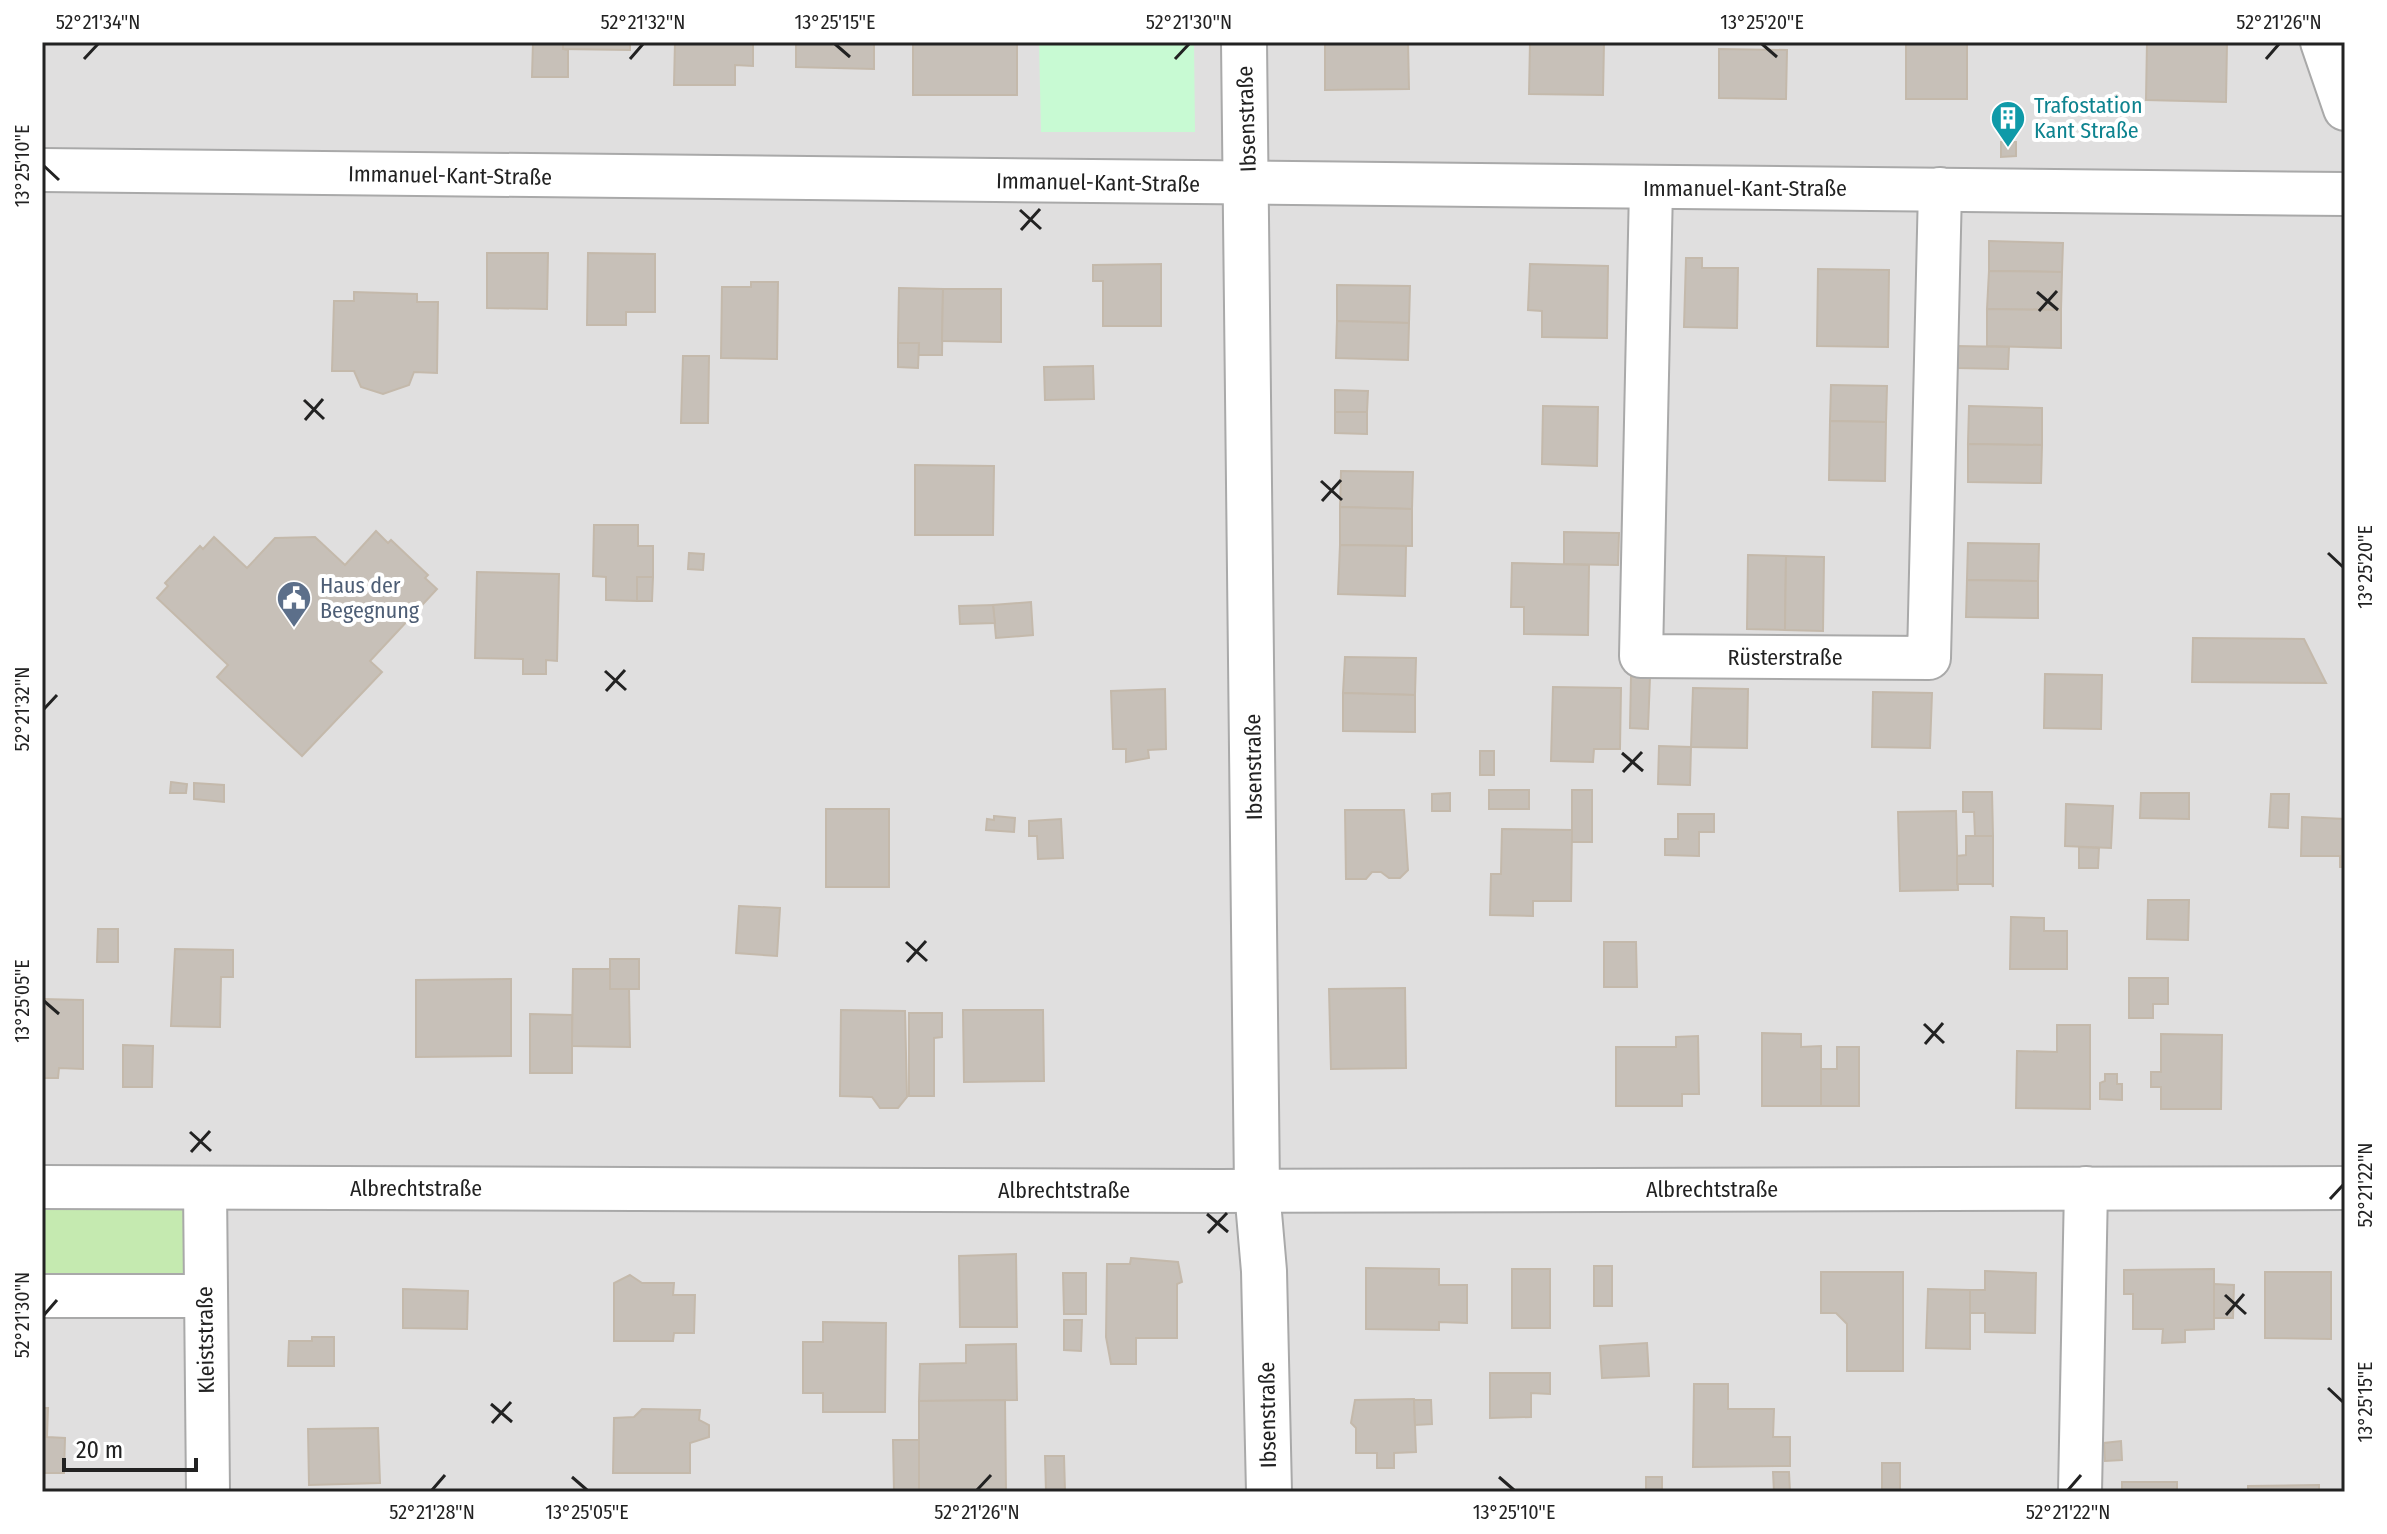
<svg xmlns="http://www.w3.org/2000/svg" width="2387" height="1534" font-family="'Fira Sans Condensed',sans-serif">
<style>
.residential{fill:#e0dfdf}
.grass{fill:#c5eab0}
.park{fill:#c8fad3}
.building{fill:#c7c0b8;stroke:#c4b9ab;stroke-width:2}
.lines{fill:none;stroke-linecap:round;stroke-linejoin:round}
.minor-casing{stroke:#a9a9a9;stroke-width:46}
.tertiary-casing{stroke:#a9a9a9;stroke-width:48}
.minor{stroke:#fff;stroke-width:42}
.tertiary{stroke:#fff;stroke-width:44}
.ticks{fill:none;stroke:#222;stroke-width:3}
.labels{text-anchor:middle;stroke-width:8;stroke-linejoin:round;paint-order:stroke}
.culture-label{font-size:22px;fill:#0d838f;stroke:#fff;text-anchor:start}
.street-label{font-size:22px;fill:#222;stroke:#fff}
.service-label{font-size:22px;fill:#4e5e75;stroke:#fff;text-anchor:start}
.neatline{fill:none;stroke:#222;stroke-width:3}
.ticks-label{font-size:20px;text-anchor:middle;fill:#222}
</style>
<rect width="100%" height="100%" fill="#f2f0e9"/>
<rect class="residential" x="42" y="42" width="2303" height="1450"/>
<polygon class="grass" points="42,1192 199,1193 201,1290 42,1289"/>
<polygon class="park" points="1039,42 1194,42 1195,132 1041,132"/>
<g class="building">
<polygon points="533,42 563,42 563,49 568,50 568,77 532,77"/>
<polygon points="563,42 630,42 630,50 563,49"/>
<polygon points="675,42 753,42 753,66 735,65 735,85 674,85"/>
<polygon points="796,42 874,42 874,69 796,67"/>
<rect x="913" y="42" width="104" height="53"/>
<polygon points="1325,42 1408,42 1409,89 1325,90"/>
<polygon points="1530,42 1604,42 1603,95 1529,94"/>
<rect x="1906" y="42" width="61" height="57"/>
<polygon points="2147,42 2227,42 2226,102 2146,100"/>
<polygon points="1719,49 1787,50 1786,99 1719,98"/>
<polygon points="2001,142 2016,142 2016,156 2001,157"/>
<polygon points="1989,241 2063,243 2062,272 1989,271"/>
<polygon points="487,253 548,253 547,309 487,308"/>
<polygon points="588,253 655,254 655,312 626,312 626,325 587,325"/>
<polygon points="1686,258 1702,258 1702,268 1738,268 1737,328 1684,327"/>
<polygon points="1161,264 1161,326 1103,326 1103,281 1093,281 1093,265"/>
<polygon points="1530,264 1608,266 1607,338 1542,337 1542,311 1528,310"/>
<polygon points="1818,269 1889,270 1888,347 1817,346"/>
<polygon points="1989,271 2062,272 2061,310 1987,309"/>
<polygon points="751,282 778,282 777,359 721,358 722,287 751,287"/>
<polygon points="1337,285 1410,286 1409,323 1337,321"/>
<polygon points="899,288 943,289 942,355 918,355 919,343 898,343"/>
<polygon points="943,289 1001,289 1001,342 942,341"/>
<polygon points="354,292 417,294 417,302 438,302 437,373 414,372 409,385 383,394 361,387 354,371 332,371 334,301 354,301"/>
<polygon points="1987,309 2061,310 2061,348 1987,346"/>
<polygon points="1337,321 1409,323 1408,360 1336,358"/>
<polygon points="898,343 919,343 918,368 898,367"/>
<polygon points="1957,346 2009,347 2008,369 1956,368"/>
<polygon points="683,356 709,356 708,423 681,423"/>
<polygon points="1093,366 1094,399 1045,400 1044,367"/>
<polygon points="1831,385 1887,386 1886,422 1830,421"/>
<polygon points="1335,390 1368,391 1367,412 1335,412"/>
<polygon points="1543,406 1598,407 1597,466 1542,464"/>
<polygon points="1969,406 2042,408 2042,445 1968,444"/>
<polygon points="1335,412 1367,412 1367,434 1335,433"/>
<polygon points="1830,421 1886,422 1885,481 1829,480"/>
<polygon points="1968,444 2042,445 2041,483 1968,482"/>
<polygon points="915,465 994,466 993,535 915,535"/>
<polygon points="1341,471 1413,472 1412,509 1340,507"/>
<polygon points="1340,507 1412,509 1412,546 1340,545"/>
<polygon points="594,525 638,525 638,546 653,546 653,577 637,577 637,601 606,600 606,577 593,576"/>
<polygon points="376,531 388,543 391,540 428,575 425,578 437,589 370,661 382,672 302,756 217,677 228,665 157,598 168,586 165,583 200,546 203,549 214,537 247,568 275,538 315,537 345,565"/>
<polygon points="1564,532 1619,533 1618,565 1564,564"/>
<polygon points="1968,543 2039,544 2038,581 1967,580"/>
<polygon points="1340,545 1406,546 1405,596 1338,594"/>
<polygon points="689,553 704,554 703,570 688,569"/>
<polygon points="1748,555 1786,556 1785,630 1747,629"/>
<polygon points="1786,556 1824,557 1823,631 1785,630"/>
<polygon points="1512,563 1589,565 1588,635 1524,634 1524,607 1511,607"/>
<polygon points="477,572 559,574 557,661 546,660 546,674 523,674 523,659 475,658"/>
<polygon points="637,577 653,577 652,601 637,601"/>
<polygon points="1967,580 2038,581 2038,618 1966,617"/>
<polygon points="1031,602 1033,635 996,638 993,605"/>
<polygon points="993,605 995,623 960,624 959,606"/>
<polygon points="2193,638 2304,639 2326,683 2192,682"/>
<polygon points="1345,657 1416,658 1415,695 1343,693"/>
<polygon points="2045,674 2102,675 2101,729 2044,728"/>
<polygon points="1631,677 1650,677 1648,729 1630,728"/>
<polygon points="1553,687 1621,688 1620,749 1594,749 1593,762 1551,761"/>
<polygon points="1693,688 1748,689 1747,748 1691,747"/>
<polygon points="1165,689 1166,749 1148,750 1149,758 1126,762 1126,749 1113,749 1111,691"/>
<polygon points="1873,692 1932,693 1930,748 1872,747"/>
<polygon points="1343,693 1415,695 1415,732 1343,731"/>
<polygon points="1659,746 1691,747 1690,785 1658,784"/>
<rect x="1480" y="751" width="14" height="24"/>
<polygon points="171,782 187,784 186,793 170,793"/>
<polygon points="194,783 224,785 224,802 194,799"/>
<rect x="1489" y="790" width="40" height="19"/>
<rect x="1572" y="790" width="20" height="52"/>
<polygon points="1963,792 1992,792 1993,836 1975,836 1974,812 1963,812"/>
<polygon points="1450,793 1450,811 1432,811 1432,794"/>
<polygon points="2141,793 2189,793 2189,819 2140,818"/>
<polygon points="2271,794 2289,794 2288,828 2269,827"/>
<polygon points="2066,804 2113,806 2111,848 2065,846"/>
<rect x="826" y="809" width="63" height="78"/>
<polygon points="1345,810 1404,810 1408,870 1400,878 1389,878 1381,872 1372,872 1366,879 1346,879"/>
<polygon points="1956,811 1958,890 1900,891 1898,812"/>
<polygon points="1678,814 1714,814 1714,832 1699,832 1699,856 1665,855 1665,839 1678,839"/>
<polygon points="994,816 1015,818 1014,832 986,830 987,819 994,820"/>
<polygon points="2302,817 2345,819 2345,867 2340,867 2340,856 2301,856"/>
<polygon points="1061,819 1063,858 1038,859 1037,836 1029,836 1029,821"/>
<polygon points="1502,829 1572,830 1571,901 1533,901 1533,916 1490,915 1491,874 1501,874"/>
<polygon points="1966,836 1993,836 1993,887 1992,884 1957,884 1957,856 1966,855"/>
<polygon points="2079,847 2099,848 2098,868 2079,868"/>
<polygon points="2148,900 2189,900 2188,940 2147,939"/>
<polygon points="739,906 780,908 777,956 736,953"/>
<polygon points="2011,917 2044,918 2044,931 2067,931 2067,969 2010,969"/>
<polygon points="98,929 118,929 118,962 97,962"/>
<polygon points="1604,942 1636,942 1637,987 1604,987"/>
<polygon points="175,949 233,950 233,977 221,977 220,1027 171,1026"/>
<rect x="610" y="959" width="29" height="30"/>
<polygon points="573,969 610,969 610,989 629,989 630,1047 572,1046"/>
<polygon points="2129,978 2168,978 2168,1004 2153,1004 2153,1018 2129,1018"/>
<polygon points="511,979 511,1056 416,1057 416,980"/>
<polygon points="1405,988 1406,1068 1331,1069 1329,989"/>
<polygon points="42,999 83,1000 83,1069 59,1068 58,1078 42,1078"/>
<polygon points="841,1010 905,1011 907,1097 898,1108 880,1108 872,1097 840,1096"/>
<polygon points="963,1010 1043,1010 1044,1081 964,1082"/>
<polygon points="909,1013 942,1013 942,1037 934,1038 934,1096 909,1096"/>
<polygon points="530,1014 572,1015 572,1073 530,1073"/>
<polygon points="2057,1025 2090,1025 2090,1109 2016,1108 2017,1051 2057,1052"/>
<polygon points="1762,1033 1801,1034 1801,1047 1821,1046 1821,1106 1762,1106"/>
<polygon points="2161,1034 2222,1035 2221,1109 2161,1109 2161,1087 2151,1087 2151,1072 2161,1072"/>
<polygon points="1698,1036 1699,1094 1682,1094 1682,1106 1616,1106 1616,1047 1676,1047 1676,1037"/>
<polygon points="123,1045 153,1046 152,1087 123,1087"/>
<polygon points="1837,1047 1859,1047 1859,1106 1821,1106 1821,1069 1837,1069"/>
<polygon points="2105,1074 2117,1074 2117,1084 2122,1084 2122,1100 2100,1099 2100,1083 2105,1081"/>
<polygon points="1016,1254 1017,1327 960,1327 959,1256"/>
<polygon points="1131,1258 1178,1262 1182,1282 1177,1284 1177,1338 1136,1338 1136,1364 1111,1364 1106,1337 1107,1264 1130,1264"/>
<rect x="1594" y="1266" width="18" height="40"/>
<polygon points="1366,1268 1439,1269 1439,1285 1467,1285 1467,1323 1439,1322 1439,1330 1366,1329"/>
<rect x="1512" y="1269" width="38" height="59"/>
<polygon points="2214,1269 2214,1329 2185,1330 2185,1342 2162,1343 2163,1329 2133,1329 2133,1294 2124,1294 2124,1270"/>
<polygon points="1985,1271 2036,1273 2035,1333 1985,1332 1985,1313 1970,1313 1970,1290 1985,1290"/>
<polygon points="1821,1272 1903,1272 1903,1371 1847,1371 1847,1324 1836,1313 1821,1313"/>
<polygon points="2265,1272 2331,1272 2331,1339 2265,1338"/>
<polygon points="1063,1273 1086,1273 1086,1314 1064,1314"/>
<polygon points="630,1275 642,1283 674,1283 673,1295 695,1295 694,1333 674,1333 673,1341 614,1341 614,1283"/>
<polygon points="2214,1284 2234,1285 2233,1318 2214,1318"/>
<polygon points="403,1289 468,1291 467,1329 403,1328"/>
<polygon points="1928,1289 1970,1290 1970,1349 1926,1348"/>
<polygon points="1064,1320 1082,1320 1081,1351 1064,1350"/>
<polygon points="823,1322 886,1323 885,1412 823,1412 823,1393 803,1393 803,1342 823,1342"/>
<polygon points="312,1337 334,1337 334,1366 288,1366 289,1341 312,1341"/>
<polygon points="1647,1343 1649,1376 1602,1378 1600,1346"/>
<polygon points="1016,1344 1017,1400 919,1401 920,1364 966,1363 966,1345"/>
<polygon points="1490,1373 1550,1373 1550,1394 1531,1393 1531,1417 1490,1418"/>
<polygon points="1694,1384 1728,1384 1728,1409 1774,1409 1773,1437 1790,1437 1790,1466 1693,1467"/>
<polygon points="1414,1399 1416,1452 1394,1453 1394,1468 1377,1468 1377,1453 1356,1453 1356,1428 1351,1423 1355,1400"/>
<polygon points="1005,1400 1006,1492 919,1492 919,1401"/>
<polygon points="1414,1400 1431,1400 1432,1424 1415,1425"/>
<polygon points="42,1408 48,1408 47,1437 65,1438 64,1473 44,1473 42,1470"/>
<polygon points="642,1409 700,1410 699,1420 709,1425 709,1437 690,1443 690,1473 613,1473 614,1418 634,1417"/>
<polygon points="378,1428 380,1483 309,1485 308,1429"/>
<polygon points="893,1440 919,1440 919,1492 894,1492"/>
<polygon points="2121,1441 2122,1460 2105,1461 2104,1443"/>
<polygon points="1045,1456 1064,1456 1065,1492 1046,1492"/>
<rect x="1882" y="1463" width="18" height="29"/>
<polygon points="1773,1472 1789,1472 1790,1492 1774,1492"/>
<rect x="1646" y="1477" width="16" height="15"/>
<rect x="2122" y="1482" width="55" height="10"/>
<polygon points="2319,1485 2319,1492 2248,1492 2248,1486"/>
</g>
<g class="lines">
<g class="minor-casing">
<g id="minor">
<polyline points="2322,42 2345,109"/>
<polyline points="42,170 2345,194"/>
<polyline points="1651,188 1641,656 1929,658 1940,189"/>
<polyline points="42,1187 1219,1191 2345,1188"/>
<polyline points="205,1188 208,1492"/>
<polyline points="42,1296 204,1296"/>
<polyline points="2080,1492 2086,1188"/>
</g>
</g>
<g class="tertiary-casing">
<polyline id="tertiary" points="1244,42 1257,1190 1264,1271 1269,1492"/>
</g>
<use href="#minor" class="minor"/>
<use href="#tertiary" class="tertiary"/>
</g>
<path class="ticks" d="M835,44L850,57M1762,44L1777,57M84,59L98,44M630,59L643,44M1175,59L1189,44M2266,59L2279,44M44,166L59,180M1020,210L1041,229M1021,230L1040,209M2037,292L2058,310M2039,311L2057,291M304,400L324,419M305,420L323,399M1321,481L1342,500M1322,501L1341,480M2328,553L2343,567M605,671L626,690M606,691L625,670M44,709L57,695M1622,753L1643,771M1623,772L1642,752M906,942L927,961M907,962L926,941M44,1001L59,1014M1924,1024L1944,1043M1925,1044L1943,1023M190,1132L211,1151M191,1152L210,1131M2330,1199L2343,1185M1207,1214L1228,1232M1208,1233L1227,1213M2225,1295L2246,1314M44,1315L57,1300M2226,1315L2244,1294M2328,1388L2343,1402M491,1404L512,1422M492,1423L511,1402M572,1477L587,1490M1499,1477L1514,1490M432,1490L445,1475M977,1490L991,1475M2068,1490L2081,1475"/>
<defs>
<g id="building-pin" transform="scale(1.8)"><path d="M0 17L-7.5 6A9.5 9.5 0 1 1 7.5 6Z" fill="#0f9aa8" stroke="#fff"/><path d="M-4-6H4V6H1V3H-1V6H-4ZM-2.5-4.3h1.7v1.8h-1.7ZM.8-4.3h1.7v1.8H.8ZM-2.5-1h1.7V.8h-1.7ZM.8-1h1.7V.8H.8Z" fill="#fff"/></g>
<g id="civic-pin" transform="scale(1.8)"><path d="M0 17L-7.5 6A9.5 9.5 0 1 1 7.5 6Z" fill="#5c6f8a" stroke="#fff"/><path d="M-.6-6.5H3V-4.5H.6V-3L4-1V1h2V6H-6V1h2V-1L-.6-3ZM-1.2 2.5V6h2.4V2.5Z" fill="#fff"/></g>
</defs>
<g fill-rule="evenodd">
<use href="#building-pin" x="2008" y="118"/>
<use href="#civic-pin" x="294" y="598"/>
</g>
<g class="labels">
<g class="culture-label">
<text x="2034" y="113">Trafostation<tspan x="2034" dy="25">Kant Straße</tspan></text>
</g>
<g class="street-label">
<text transform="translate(1246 119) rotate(-92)" y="8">Ibsenstraße</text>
<text transform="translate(450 175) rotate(1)" y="8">Immanuel-Kant-Straße</text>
<text transform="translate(1098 182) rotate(1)" y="8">Immanuel-Kant-Straße</text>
<text x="1745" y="196">Immanuel-Kant-Straße</text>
<text x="1785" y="665">Rüsterstraße</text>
<text transform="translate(1253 767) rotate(-91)" y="8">Ibsenstraße</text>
<text x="416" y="1196">Albrechtstraße</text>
<text x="1712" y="1197">Albrechtstraße</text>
<text x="1064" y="1198">Albrechtstraße</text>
<text transform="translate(205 1340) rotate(-91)" y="8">Kleiststraße</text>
<text transform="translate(1267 1415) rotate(-91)" y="8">Ibsenstraße</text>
</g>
<g class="service-label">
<text x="320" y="593">Haus der<tspan x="320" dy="25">Begegnung</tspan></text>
</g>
</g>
<rect width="2387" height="1534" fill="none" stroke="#ffffff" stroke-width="88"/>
<path d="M64 1458v12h132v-12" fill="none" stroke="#222222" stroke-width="4"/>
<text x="76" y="1458" font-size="24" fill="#222222" stroke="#ffffff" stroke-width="6" paint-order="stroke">20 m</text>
<rect x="44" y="44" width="2299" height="1446" class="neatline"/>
<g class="ticks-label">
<text x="98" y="29">52°21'34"N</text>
<text x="643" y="29">52°21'32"N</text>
<text x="835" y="29">13°25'15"E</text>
<text x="1189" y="29">52°21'30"N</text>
<text x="1762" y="29">13°25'20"E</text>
<text x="2279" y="29">52°21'26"N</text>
<text transform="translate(22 166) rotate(-90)" y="7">13°25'10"E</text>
<text transform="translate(2365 567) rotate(-90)" y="7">13°25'20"E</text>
<text transform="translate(22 709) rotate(-90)" y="7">52°21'32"N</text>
<text transform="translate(22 1001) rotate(-90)" y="7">13°25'05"E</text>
<text transform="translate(2365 1185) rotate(-90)" y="7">52°21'22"N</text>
<text transform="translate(22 1315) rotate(-90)" y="7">52°21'30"N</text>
<text transform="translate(2365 1402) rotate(-90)" y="7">13°25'15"E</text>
<text x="432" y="1519">52°21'28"N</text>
<text x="587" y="1519">13°25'05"E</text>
<text x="977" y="1519">52°21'26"N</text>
<text x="1514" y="1519">13°25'10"E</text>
<text x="2068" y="1519">52°21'22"N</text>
</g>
</svg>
